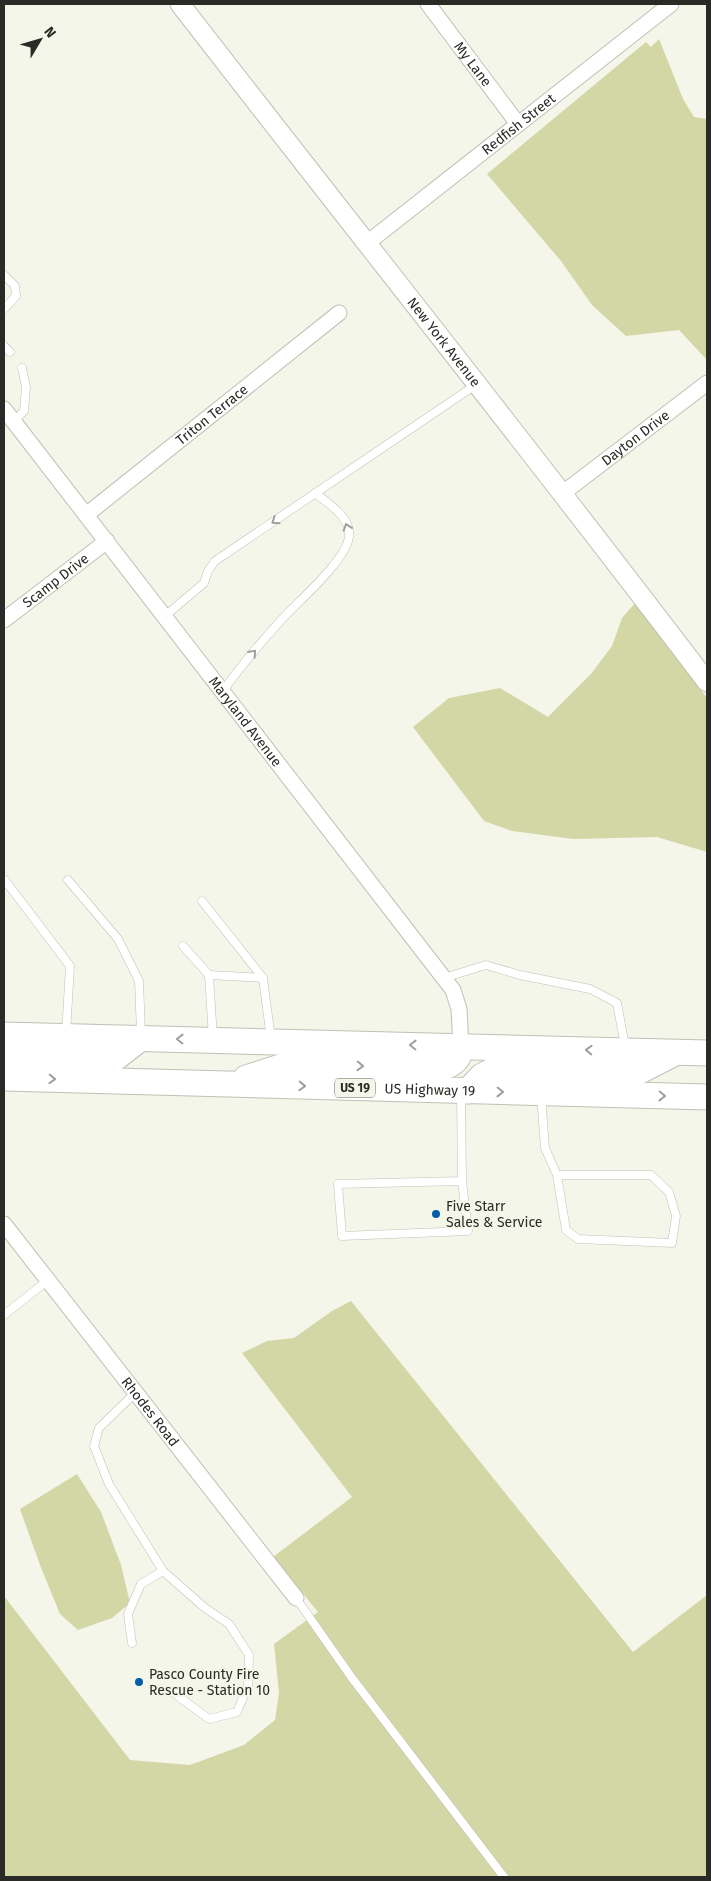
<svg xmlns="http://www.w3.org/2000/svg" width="711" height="1881" font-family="'Fira Sans',sans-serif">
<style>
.green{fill:#d2d7a5}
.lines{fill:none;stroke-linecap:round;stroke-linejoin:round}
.service-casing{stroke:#bfc1b5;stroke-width:9}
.minor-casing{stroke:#bfc1b5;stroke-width:17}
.tertiary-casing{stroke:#bfc1b5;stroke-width:21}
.trunk-casing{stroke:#bfc1b5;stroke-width:27}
.service{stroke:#fff;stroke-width:8}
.minor{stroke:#fff;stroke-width:15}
.tertiary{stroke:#fff;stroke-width:19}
.trunk{stroke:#fff;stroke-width:25}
.oneway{stroke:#9fa09d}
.poi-dot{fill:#015daa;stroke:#f4f6e9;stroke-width:2}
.labels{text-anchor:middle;stroke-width:4.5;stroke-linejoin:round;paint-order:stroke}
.shield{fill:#f4f6e9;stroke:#676860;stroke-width:1}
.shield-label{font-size:12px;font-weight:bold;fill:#2a2b26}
.street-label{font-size:14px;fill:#2a2b26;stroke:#f4f6e9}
.poi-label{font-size:14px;fill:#2a2b26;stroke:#f4f6e9;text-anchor:start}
</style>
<rect width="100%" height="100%" fill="#f4f6e9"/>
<g class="green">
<polygon points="659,39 683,99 694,117 707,119 707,360 679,330 626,336 592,305 561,261 487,174 646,42 651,47"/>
<polygon points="635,603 707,698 707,852 657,837 573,839 512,831 484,821 413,727 449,698 500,688 548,717 591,674 612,646 622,618"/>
<polygon points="351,1301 633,1652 707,1595 707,1877 4,1877 4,1596 130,1760 190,1765 244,1745 275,1720 279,1693 274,1644 318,1612 273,1557 352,1497 242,1353 267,1341 294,1338 332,1311"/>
<polygon points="77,1474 101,1512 121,1565 130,1603 112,1618 78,1630 60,1614 40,1565 20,1509"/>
</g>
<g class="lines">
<g class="service-casing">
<g id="service">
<polyline points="4,275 15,286 16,296 4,309"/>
<polyline points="4,346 10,352"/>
<polyline points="14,421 24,411 26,387 22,368"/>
<polyline points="165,616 204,583 208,571 215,561 477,384"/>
<path d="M223,691C241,665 263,640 284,617C301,599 346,560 349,537C352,518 328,503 315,493"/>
<polyline points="4,879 70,966 66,1034"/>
<polyline points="68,880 118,939 139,981 141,1034"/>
<polyline points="202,901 263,978 271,1039"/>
<polyline points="183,946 209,975 213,1038"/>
<polyline points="209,975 263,978"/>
<polyline points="444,978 486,965 520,975 590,989 617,1003 625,1046"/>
<polyline points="461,1093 462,1181 338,1184 342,1236 468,1231 462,1181"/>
<polyline points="541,1095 545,1148 557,1175 651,1175 669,1192 676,1216 672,1243 578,1239 566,1230 557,1175"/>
<polyline points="4,1315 47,1281"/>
<polyline points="135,1393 99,1428 94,1446 109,1484 163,1571"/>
<polyline points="296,1598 352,1678 504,1877"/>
<polyline points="132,1643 128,1614 141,1584 163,1571 205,1608 229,1624 249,1655 248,1686 237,1712 209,1719 171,1691"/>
</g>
</g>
<g class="minor-casing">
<g id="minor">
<path id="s1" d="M428,4L518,124"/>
<path id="s2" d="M366,244L671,4"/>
<path id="s3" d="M4,409L453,990L459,1009L461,1046"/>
<path id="s4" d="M563,493L707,383"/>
<path id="s5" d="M86,515L339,313"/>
<path id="s6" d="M4,620L107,541"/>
<path id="s7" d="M4,1224L296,1598"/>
</g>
</g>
<g class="tertiary-casing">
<g id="tertiary">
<path id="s8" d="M180,4C355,230 534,454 707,682"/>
</g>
</g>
<g class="trunk-casing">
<g id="trunk">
<polyline points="4,1035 707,1053"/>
<polyline points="4,1054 114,1059 141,1038"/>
<path id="s9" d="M4,1078L707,1097"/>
<path d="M246,1078L290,1064L440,1068C453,1065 460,1059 461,1046"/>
<polyline points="468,1091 482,1076 498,1068 640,1071 675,1053"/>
</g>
</g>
<use href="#service" class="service"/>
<use href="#minor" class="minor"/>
<use href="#tertiary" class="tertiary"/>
<use href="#trunk" class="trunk"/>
</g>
<defs><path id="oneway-chevron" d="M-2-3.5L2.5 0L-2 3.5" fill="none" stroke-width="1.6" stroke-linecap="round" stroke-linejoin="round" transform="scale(1.25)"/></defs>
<g class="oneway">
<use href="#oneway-chevron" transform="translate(275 521) rotate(146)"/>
<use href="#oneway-chevron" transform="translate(347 527) rotate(-109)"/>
<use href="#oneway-chevron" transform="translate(253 653) rotate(-49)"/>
<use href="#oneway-chevron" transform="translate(180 1039) rotate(-179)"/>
<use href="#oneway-chevron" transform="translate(413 1045) rotate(-179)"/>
<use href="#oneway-chevron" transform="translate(589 1050) rotate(-178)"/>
<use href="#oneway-chevron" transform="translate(360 1066) rotate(2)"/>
<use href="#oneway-chevron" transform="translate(52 1079) rotate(2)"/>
<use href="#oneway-chevron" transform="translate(302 1086) rotate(2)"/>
<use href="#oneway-chevron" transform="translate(500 1092) rotate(1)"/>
<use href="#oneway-chevron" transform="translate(662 1096) rotate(1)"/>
</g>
<g class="poi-dot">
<circle cx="436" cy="1214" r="5"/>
<circle cx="139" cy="1682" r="5"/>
</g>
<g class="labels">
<rect class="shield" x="335" y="1078.5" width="40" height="19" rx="4"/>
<g class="shield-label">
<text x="355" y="1092">US 19</text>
</g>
<g class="street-label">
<text dy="5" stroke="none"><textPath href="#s1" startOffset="75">My Lane</textPath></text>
<text dy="5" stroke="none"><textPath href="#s2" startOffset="194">Redfish Street</textPath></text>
<text dy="5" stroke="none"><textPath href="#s8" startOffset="429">New York Avenue</textPath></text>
<text dy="5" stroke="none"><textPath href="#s5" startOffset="161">Triton Terrace</textPath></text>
<text dy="5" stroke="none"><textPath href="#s4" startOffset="91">Dayton Drive</textPath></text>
<text dy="5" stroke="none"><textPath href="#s6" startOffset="65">Scamp Drive</textPath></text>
<text dy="5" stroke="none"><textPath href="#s3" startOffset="395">Maryland Avenue</textPath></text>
<text dy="5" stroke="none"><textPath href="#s9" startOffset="426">US Highway 19</textPath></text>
<text dy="5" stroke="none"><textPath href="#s7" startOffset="238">Rhodes Road</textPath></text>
</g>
<g class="poi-label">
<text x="446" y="1211">Five Starr<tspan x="446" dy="16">Sales &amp; Service</tspan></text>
<text x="149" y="1679">Pasco County Fire<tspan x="149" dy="16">Rescue - Station 10</tspan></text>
</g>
</g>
<rect width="711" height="1881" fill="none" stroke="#2a2b26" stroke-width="10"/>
<g transform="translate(40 40) rotate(52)" stroke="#f4f6e9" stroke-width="4" paint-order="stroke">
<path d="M0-4L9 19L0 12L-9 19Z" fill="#2a2b26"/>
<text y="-8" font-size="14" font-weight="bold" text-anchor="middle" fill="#2a2b26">N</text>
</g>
</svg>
